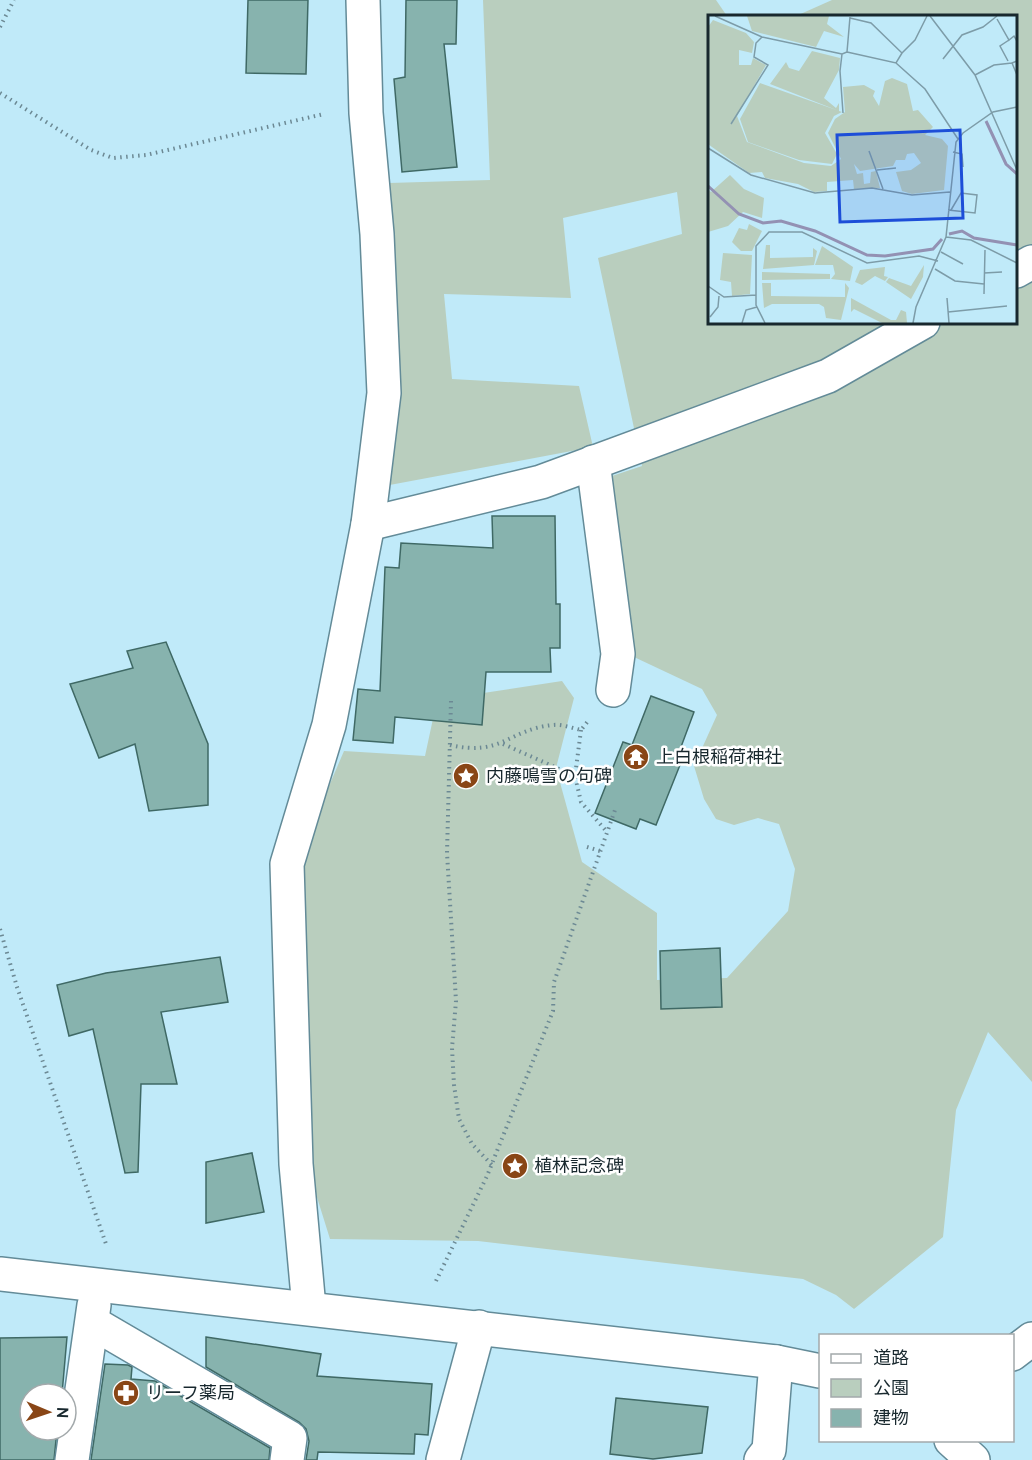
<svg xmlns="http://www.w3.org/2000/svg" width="1032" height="1460" font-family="Cabin,'Noto Sans JP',sans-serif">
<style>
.green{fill:#b9cebe}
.building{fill:#87b3ae;stroke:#3f6965;stroke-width:1.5}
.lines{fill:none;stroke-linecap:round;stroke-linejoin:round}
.minor-casing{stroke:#638b98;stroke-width:36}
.path{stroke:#6c8994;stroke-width:4;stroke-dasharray:1.5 4.5;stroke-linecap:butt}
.minor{stroke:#fff;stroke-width:33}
.labels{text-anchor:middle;stroke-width:5;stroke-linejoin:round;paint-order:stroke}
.poi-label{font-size:18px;fill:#18282e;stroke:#fff;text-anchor:start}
.inset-river{fill:none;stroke:#9391b3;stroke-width:3}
.inset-road{fill:none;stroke:#7d9ca8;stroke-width:1.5}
.view{fill:#1d4ed8;fill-opacity:0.15;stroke:#1d4ed8;stroke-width:3}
.inset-edge{fill:none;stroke:#18282e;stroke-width:3}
</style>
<rect width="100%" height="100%" fill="#c0eaf9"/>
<polygon class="green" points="483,0 716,0 727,16 710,16 710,322 1016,322 1016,16 796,16 832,0 1032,0 1032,1082 988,1032 956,1110 943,1237 854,1309 836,1295 803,1279 478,1241 330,1239 306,1162 296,863 344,751 425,756 437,700 562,681 574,698 556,768 582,862 657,913 657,980 727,978 788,911 795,869 779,824 758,818 734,825 716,819 704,799 694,766 717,715 702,689 634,657 606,478 642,466 598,258 682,234 677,192 563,218 571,298 444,294 452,379 579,386 593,447 379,487 393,394 389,183 490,180"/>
<g class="building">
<polygon points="248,0 308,0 306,74 246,73"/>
<polygon points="406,0 457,0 456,44 444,44 457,167 402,172 394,79 405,77"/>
<polygon points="492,516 555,516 556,604 560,604 560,648 550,648 551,672 486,672 482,725 395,717 393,743 353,740 358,689 380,691 385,567 399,568 401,543 493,548"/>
<polygon points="166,642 208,744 208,805 149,811 135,744 99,758 70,684 133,668 127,651"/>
<polygon points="651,696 694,712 675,763 680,765 656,825 640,819 636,829 595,813 623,742 632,745"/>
<polygon points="720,948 722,1007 661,1009 660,951"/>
<polygon points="220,957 228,1002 161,1012 177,1084 141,1084 138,1172 125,1173 93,1029 69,1036 57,985 106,973"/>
<polygon points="252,1153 264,1212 206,1223 206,1162"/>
<polygon points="67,1337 62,1394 30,1394 30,1430 57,1430 54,1460 0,1460 0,1338"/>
<polygon points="206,1337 321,1354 317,1376 432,1384 428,1435 415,1434 414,1454 318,1452 317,1460 306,1460 309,1441 306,1429 299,1422 206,1367"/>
<polygon points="105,1364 128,1365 132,1367 131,1379 155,1381 270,1448 269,1460 91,1460"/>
<polygon points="616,1398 708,1407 702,1453 653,1459 610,1454"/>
</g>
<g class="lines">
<g class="minor-casing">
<g id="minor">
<polyline points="1016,271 1032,262"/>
<polyline points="593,462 618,654 613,690"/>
<polyline points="368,524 541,482 828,376 923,322"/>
<polyline points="0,1274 776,1362 820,1371"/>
<polyline points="309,1308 296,1164 287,864 329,725 368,524 384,393 377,234 366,113 363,0"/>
<polyline points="93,1323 290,1438 287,1460"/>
<polyline points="1012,1354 1032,1339"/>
<polyline points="951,1440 973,1460"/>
<polyline points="72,1460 94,1305"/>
<polyline points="443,1460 479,1327"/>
<polyline points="761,1460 769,1450 776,1362"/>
</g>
</g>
<g class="path">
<polyline points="0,27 14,0"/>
<polyline points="0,93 91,150 113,158 146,155 324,114"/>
<polyline points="451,701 447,853 456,1001 452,1048 454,1085 459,1119 472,1144 492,1165"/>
<polyline points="581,730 575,776 581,802 607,832"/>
<polyline points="503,744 575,776"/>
<path d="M450,745C502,757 509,729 553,725C562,724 572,728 581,730L588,721"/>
<polyline points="587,847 600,851"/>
<polyline points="0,929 17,987 106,1244"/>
<polyline points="436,1281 487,1176 553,1011 554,982 615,810"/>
</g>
<use href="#minor" class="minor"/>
</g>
<defs>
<g id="temple-disc" transform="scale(1.35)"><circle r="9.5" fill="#894616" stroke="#fff"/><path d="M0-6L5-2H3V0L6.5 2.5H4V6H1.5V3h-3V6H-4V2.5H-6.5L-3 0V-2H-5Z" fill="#fff"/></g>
<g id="sight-disc" transform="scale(1.35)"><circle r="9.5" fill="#894616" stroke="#fff"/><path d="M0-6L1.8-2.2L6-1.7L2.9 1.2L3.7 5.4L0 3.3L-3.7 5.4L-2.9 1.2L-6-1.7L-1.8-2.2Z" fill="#fff"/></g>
<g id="pharmacy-disc" transform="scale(1.35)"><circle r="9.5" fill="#894616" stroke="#fff"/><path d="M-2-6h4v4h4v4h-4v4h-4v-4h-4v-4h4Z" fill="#fff"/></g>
</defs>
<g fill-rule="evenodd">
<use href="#temple-disc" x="636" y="757"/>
<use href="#sight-disc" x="466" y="776"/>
<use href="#sight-disc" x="515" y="1166"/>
<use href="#pharmacy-disc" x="126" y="1393"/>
</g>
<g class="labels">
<g class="poi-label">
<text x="656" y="763">上白根稲荷神社</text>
<text x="486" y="782">内藤鳴雪の句碑</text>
<text x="534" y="1172">植林記念碑</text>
<text x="146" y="1399">リーフ薬局</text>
</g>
</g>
<g transform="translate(708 15)">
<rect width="309" height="309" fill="#c0eaf9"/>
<path d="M39,1H121L119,9L136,22L116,16L108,32L44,16ZM5,5L38,18L46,27L44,38L31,35V50H43L45,43L58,50L29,101L39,127L96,148L123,151L133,144L120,118L127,104L137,97L135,72L156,70L167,76L165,81L171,91L177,66L184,63L199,69L205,96L210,95L225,112L217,120L234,124L240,131L236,175L204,179L194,176L188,157L203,155L213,148L206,138L199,139L197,145H188L185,151L152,156L146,149L149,159L155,158L156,169L162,168L163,157L168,156L172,173L146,174L145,165L119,167V176L106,177L90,169L57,163L54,157L41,158L4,132L0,129V12ZM104,36L132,43L131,55L116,83L128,93L131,88V96L62,69L78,47L81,53L91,56ZM52,68L134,97L126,101L117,118L129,139L124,149L91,145L40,127L32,104ZM22,160L36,174L56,183L54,203L35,197L20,211L0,217V174L3,177ZM41,209L54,216L44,236H33L24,227L31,213L39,215ZM58,230H62V243L105,242V233L109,236L106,250L55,254ZM114,231L145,252L142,266L123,264L127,259L125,250H107ZM15,238L44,240L42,279L24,281L23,267L12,265ZM216,250L215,262L203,284L178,267L181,263L203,271ZM177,252L176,261L180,262L177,266L167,261L154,270L147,267L152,255ZM54,257L122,259V264L54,265ZM54,268H63V281L137,282V268L141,273L133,305L118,303L116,292L111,289H64L56,293ZM143,283L183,305H188L193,295L198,297L199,308H174L146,294L143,297Z" fill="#b9cebe"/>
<path class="inset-river" d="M278,106L298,149L309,159M0,171L31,199L55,208L73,206L107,216L159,240L177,241L225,234L234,224M241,219L254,216L266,223L309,230"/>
<path class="inset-road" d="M7,1L54,22L134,39M222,1L267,60L309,155M289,4L301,25L306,21L309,26M139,37L188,48L194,38L163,8L142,3M194,38L207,25L219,1M235,44L254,20L275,12L289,1M300,46L292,31L301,25M309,46L304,48L309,60M188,48L217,74L250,124M267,60L286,50L304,48M135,98L132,56L134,39L139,37L142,2M23,109L60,50L46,42L48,28L54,22M0,133L43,160L107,178L164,173L204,180L242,177M161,136L175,174M245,137L254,139L255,152M169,155L188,153M240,195L267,198L269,180L253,178L243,195M238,222L263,225L309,248M233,237L255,249M227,254L247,266L276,269M276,258L294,257M0,271L16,282L48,280M276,279L277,235M239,283L241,308M240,297L299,291M2,302L10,292L11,281M34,308L38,295L49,292M57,308L48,290V231L61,217H94L159,248L211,241L230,246M205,308L208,292L238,222L248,127L255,118L285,97L309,92"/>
<path class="view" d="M252,115L255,203L132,207L129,120Z"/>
<rect width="309" height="309" class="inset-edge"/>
</g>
<rect x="819" y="1334" width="195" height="108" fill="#ffffff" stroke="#a3a9ab" stroke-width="1.5"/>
<rect x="831" y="1354" width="30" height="9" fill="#ffffff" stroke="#a3a9ab" stroke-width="1.5"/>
<text x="873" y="1364" font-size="18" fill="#18282e">道路</text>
<rect x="831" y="1379" width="30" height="18" fill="#b9cebe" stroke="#a3a9ab" stroke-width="1.5"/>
<text x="873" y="1394" font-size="18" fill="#18282e">公園</text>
<rect x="831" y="1409" width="30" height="18" fill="#87b3ae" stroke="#a3a9ab" stroke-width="1.5"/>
<text x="873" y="1424" font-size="18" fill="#18282e">建物</text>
<g transform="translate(48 1412) rotate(92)"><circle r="28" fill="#ffffff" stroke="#a3a9ab" stroke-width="1.5"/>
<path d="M0-4.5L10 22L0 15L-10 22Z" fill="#894616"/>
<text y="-9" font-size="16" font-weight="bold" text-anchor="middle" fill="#18282e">N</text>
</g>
</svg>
